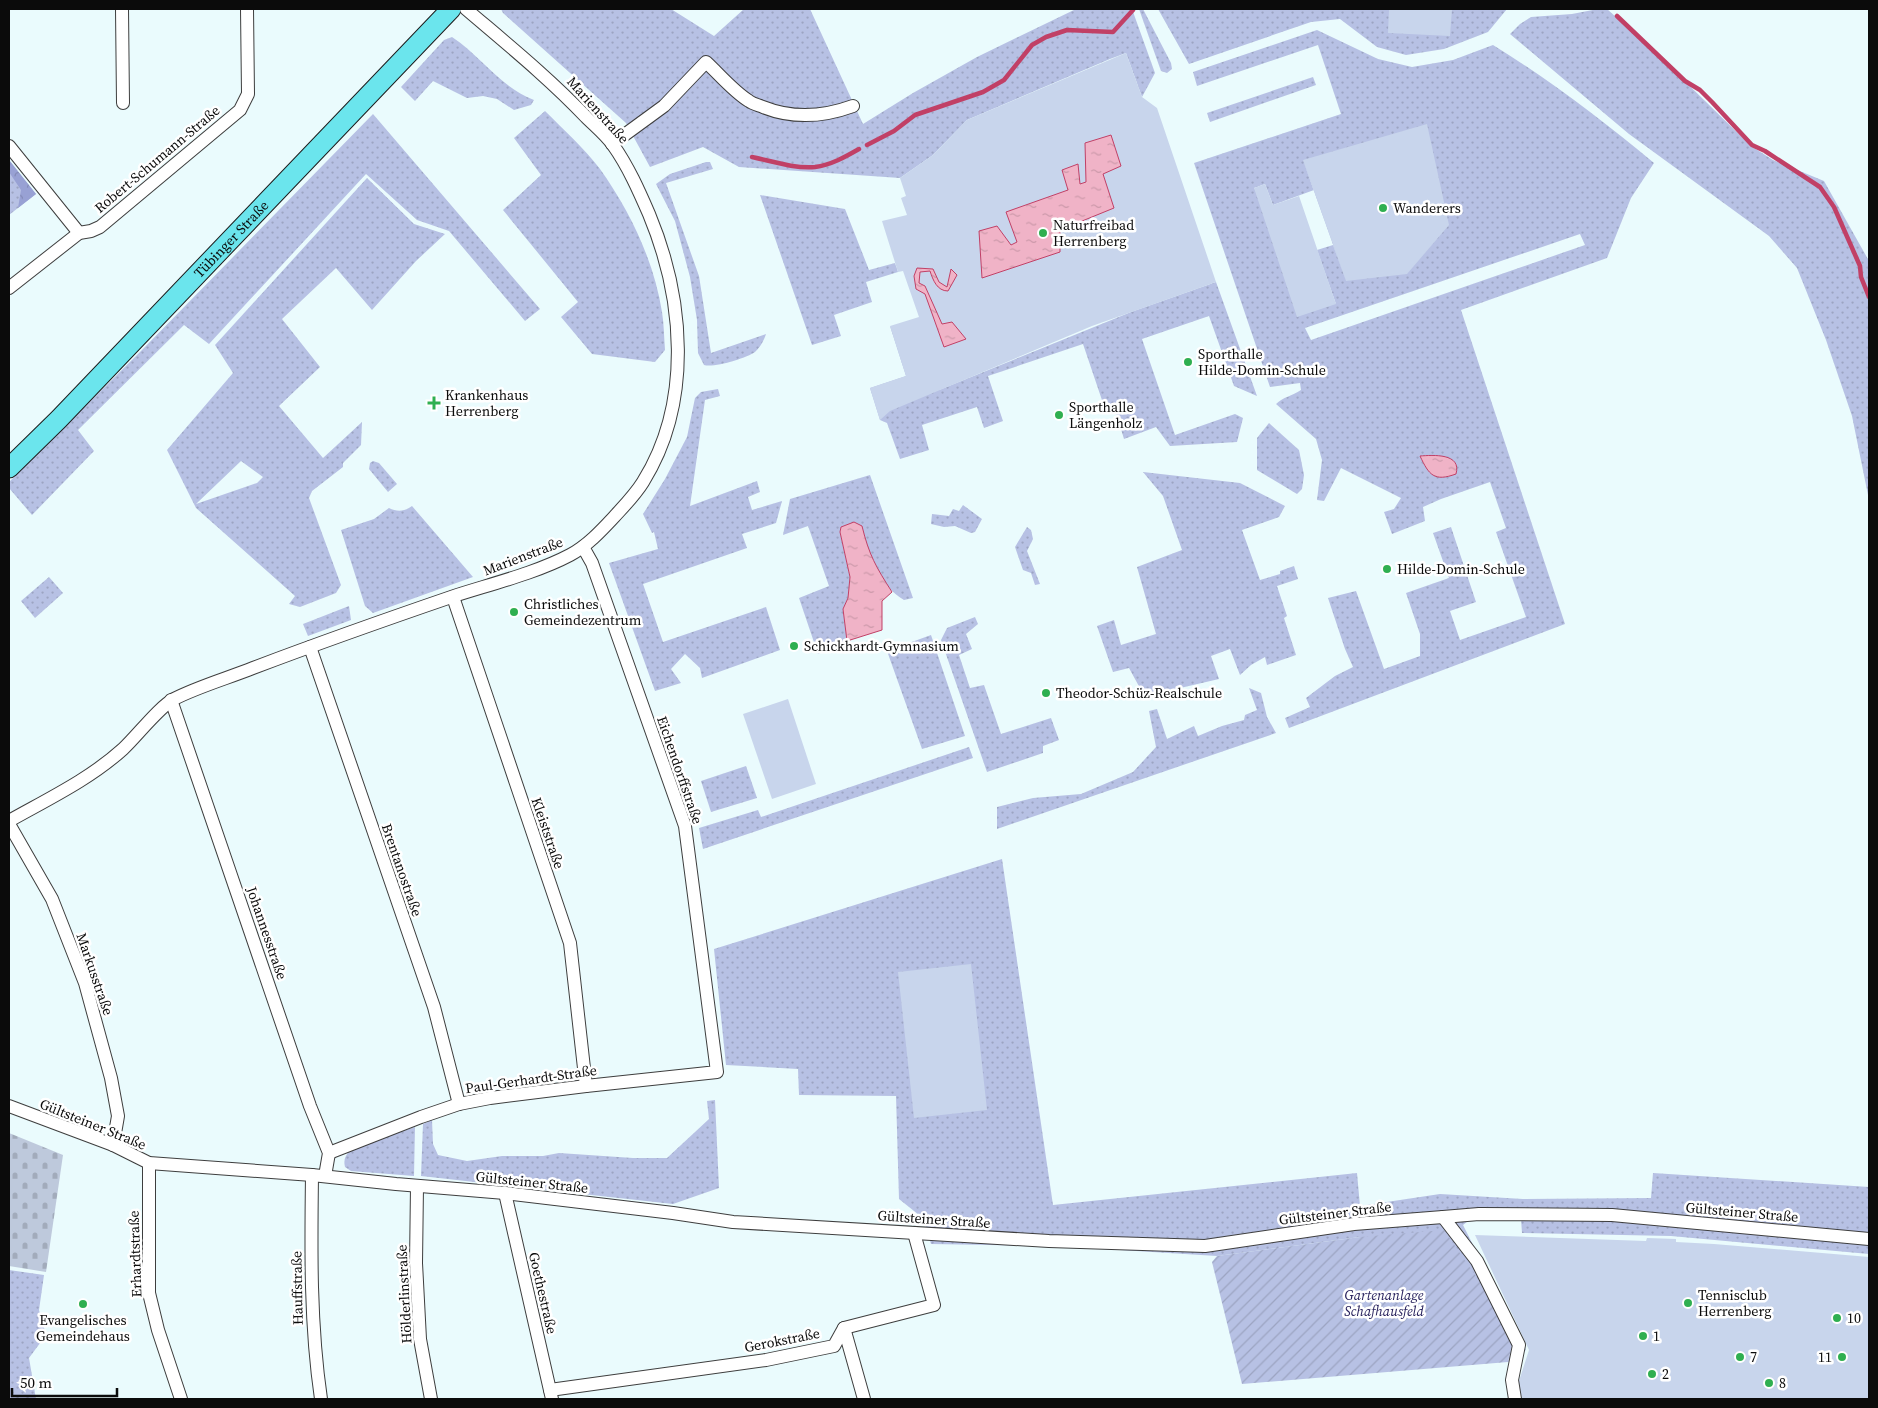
<svg xmlns="http://www.w3.org/2000/svg" width="1878" height="1408" font-family="'Source Serif 4',serif">
<style>
.grass{fill:url(#grass-dots);fill-rule:evenodd}
.forest{fill:url(#forest-crowns)}
.cemetery{fill:url(#cemetery-stones)}
.garden{fill:url(#garden-furrows)}
.pitch{fill:#c8d5ec}
.water{fill:url(#water-ripples);stroke:#c14066}
.lines{fill:none;stroke-linecap:round;stroke-linejoin:round}
.stream{stroke:#c14066;stroke-width:4.5}
.minor-casing{stroke:#3e3e3e;stroke-width:14}
.primary-casing{stroke:#1c1c1c;stroke-width:21}
.minor{stroke:#fff;stroke-width:12}
.primary{stroke:#6be5ed;stroke-width:19}
.poi-dot{fill:#2faf50;stroke:#fff;stroke-width:2}
.labels{text-anchor:middle;stroke-width:5;stroke-linejoin:round;paint-order:stroke}
.street-label{font-size:14px;fill:#0b0b0b;stroke:#fff}
.poi-label{font-size:14px;fill:#0b0b0b;stroke:#fff;text-anchor:start}
.park-label{font-size:14px;font-style:italic;fill:#27215c;stroke:#fff}
</style>
<defs>
<pattern id="grass-dots" width="8" height="8" patternUnits="userSpaceOnUse" patternTransform="scale(1.25)"><rect width="8" height="8" fill="#b7c1e4"/><path d="M2 2h.1M6 6h.1" fill="none" stroke="#9ca4c2" stroke-width="1.8" stroke-linecap="round"/></pattern>
<pattern id="forest-crowns" width="20" height="18" patternUnits="userSpaceOnUse" patternTransform="scale(1.25)"><rect width="20" height="18" fill="#98a1d4"/><path d="M2 6a3 3 0 1 1 6 0M12 15a3 3 0 1 1 6 0" fill="none" stroke="#8289b5"/></pattern>
<pattern id="cemetery-stones" width="16" height="16" patternUnits="userSpaceOnUse" patternTransform="scale(1.25)"><rect width="16" height="16" fill="#bec9dc"/><path d="M2 7V4a2 2 0 0 1 4 0v3zM10 15v-3a2 2 0 0 1 4 0v3z" fill="#a2abbb"/></pattern>
<pattern id="garden-furrows" width="10" height="10" patternUnits="userSpaceOnUse" patternTransform="scale(1.25)"><rect width="10" height="10" fill="#b7c1e4"/><path d="M-1 1l2-2M0 10L10 0M9 11l2-2" fill="none" stroke="#9ca4c2"/></pattern>
<pattern id="water-ripples" width="26" height="14" patternUnits="userSpaceOnUse" patternTransform="scale(1.25)"><rect width="26" height="14" fill="#f0b3c7"/><path d="M2 4q2-2 4 0t4 0M15 11q2-2 4 0t4 0" fill="none" stroke="#c9a"/></pattern>
</defs>
<rect width="100%" height="100%" fill="#eafbfd"/>
<g class="grass">
<polygon points="501,9 671,9 714,36 744,9 810,9 863,124 913,93 977,57 1076,9 1132,9 1155,73 1142,97 1126,53 1110,59 967,120 933,155 900,178 739,167 703,147 650,167 626,123 503,13"/>
<polygon points="1139,9 1143,9 1171,63 1172,69 1167,73 1161,71"/>
<polygon points="1158,9 1541,9 1507,9 1488,32 1444,49 1406,55 1377,47 1340,19 1311,22 1189,64"/>
<polygon points="1598,9 1607,9 1655,52 1751,146 1773,160 1824,181 1869,261 1869,500 1852,416 1826,340 1797,268 1769,236 1629,134 1510,34 1520,24 1531,17 1572,14"/>
<path d="M1317,30L1378,59L1412,67L1453,60L1493,45C1550,80 1603,121 1654,163L1631,198L1607,258L1461,310L1565,624L1289,728L1285,718L1310,707L1306,698L1335,676L1353,667L1345,649L1328,598L1356,591L1384,669L1420,656V634L1406,593L1449,578L1433,533L1451,527L1476,602L1450,611L1460,640L1526,617L1496,532L1506,528L1490,482L1441,499L1423,507L1425,521L1392,534L1384,512L1394,509L1401,498L1341,468L1324,501L1317,500L1322,460L1316,439L1276,404C1283,397 1292,396 1301,390L1300,383L1270,387L1194,163L1341,114L1318,45L1197,86L1193,72ZM1303,160L1346,281L1333,245L1317,250L1336,304L1254,188L1265,184L1273,205L1314,190ZM1580,234L1585,245L1311,340L1305,328Z"/>
<path d="M452,37C481,56 500,87 534,100L531,105L514,110L497,99L483,96L467,98L433,81L415,101L401,87L444,40Z"/>
<polygon points="1313,77 1316,85 1210,122 1207,113"/>
<path d="M545,111C564,130 584,148 600,169C630,211 654,261 662,312C664,324 664,338 665,350L655,362L592,354L561,317L578,302L503,210L541,175L514,138Z"/>
<polygon points="373,114 540,309 525,321 449,231 417,220 366,174 209,344 184,325 78,430 94,451 32,515 9,488 9,482 141,351"/>
<polygon points="9,160 36,194 9,215"/>
<path d="M706,162H710L713,169L666,183L699,276L711,353L766,334C764,340 760,348 755,352C747,358 714,368 704,365L698,353L697,320L690,277L675,221L656,184L670,174Z"/>
<path d="M367,178L414,224L445,234L416,261L372,310L336,268L282,319L320,367L279,406L323,458L362,422L361,445L343,463V467L312,491L309,498L341,585L336,593L300,607L289,604L295,596L196,508L167,450L233,373L215,345ZM241,461L263,477L257,483L196,504Z"/>
<polygon points="760,195 845,209 869,270 895,263 898,272 866,282 872,302 834,315 841,336 812,345"/>
<polygon points="1216,282 1257,396 1234,386 1209,316 1142,339 1175,435 1235,414 1243,418 1237,442 1170,446 1156,427 1124,439 1114,406 1105,409 1083,344 988,376 1003,421 984,428 977,407 922,425 929,450 900,459 887,423 880,420 870,388 906,376 890,326 939,390 1131,312"/>
<polygon points="718,389 720,396 705,400 690,506 757,481 760,492 748,497 752,510 782,501 776,523 742,534 747,548 643,584 663,642 766,607 780,650 702,678 700,668 685,654 671,669 681,683 655,691 609,563 658,549 654,532 652,533 643,514 665,479 687,437 695,398 701,392"/>
<polygon points="1269,423 1299,450 1304,475 1302,489 1297,494 1257,470 1257,438"/>
<polygon points="373,461 379,463 397,484 388,492 369,469 370,463"/>
<polygon points="1143,472 1240,483 1285,506 1279,517 1242,530 1260,580 1280,574 1280,571 1294,566 1298,579 1277,586 1287,616 1284,618 1296,655 1267,665 1265,657 1251,665 1240,675 1230,649 1211,656 1219,679 1150,695 1141,690 1129,668 1113,672 1097,626 1114,620 1121,645 1156,634 1137,567 1182,550 1163,496"/>
<path d="M870,475L913,598L904,600C879,585 868,554 861,526L841,527L840,532L850,577L848,598L843,609L847,641L818,654L799,598L829,586L808,526L783,535L790,499Z"/>
<polygon points="963,505 982,519 975,532 971,533 955,526 944,527 931,524 932,514 949,516 953,509 959,511"/>
<path d="M412,506L473,577L373,613L365,606L341,530L374,519L389,508C397,512 404,512 412,506Z"/>
<polygon points="1027,527 1031,530 1033,539 1027,551 1040,584 1035,585 1031,573 1023,570 1015,547"/>
<polygon points="49,577 63,593 35,618 21,601"/>
<polygon points="349,606 351,620 308,636 303,624"/>
<polygon points="975,617 978,624 966,634 972,649 959,655 970,688 984,685 1001,734 1051,718 1059,740 1043,746 1043,753 987,772 941,640 947,628"/>
<polygon points="931,635 965,736 922,749 887,651"/>
<polygon points="1249,688 1261,693 1267,717 1276,733 997,829 997,807 1033,798 1081,794 1133,772 1156,747 1149,711 1157,709 1167,739 1194,726 1198,736 1222,726 1244,720 1245,715 1257,710"/>
<polygon points="969,747 973,758 703,849 699,828 758,810 761,817"/>
<polygon points="746,766 757,798 711,812 701,781"/>
<polygon points="1002,859 1053,1205 1357,1173 1360,1206 1440,1194 1523,1199 1651,1198 1653,1173 1869,1187 1869,1254 1671,1236 1522,1233 1521,1219 1472,1218 1463,1225 1526,1350 1508,1362 1512,1346 1360,1237 1217,1256 1055,1246 931,1244 924,1219 899,1199 896,1096 799,1095 798,1069 726,1065 714,949"/>
<polygon points="715,1100 719,1188 673,1204 421,1176 423,1124 432,1120 433,1144 438,1155 467,1161 502,1156 543,1156 559,1153 633,1158 667,1158 709,1119 707,1101"/>
<path d="M415,1127L414,1176L351,1171L345,1167C343,1159 346,1155 351,1149Z"/>
<polygon points="9,1270 44,1275 39,1310 46,1335 29,1358 36,1399 9,1399"/>
</g>
<polygon class="forest" points="9,160 36,194 18,208 21,190 9,172"/>
<polygon class="cemetery" points="9,1133 63,1155 46,1272 9,1266"/>
<polygon class="garden" points="1444,1230 1491,1298 1512,1346 1508,1362 1242,1384 1212,1262 1217,1256 1360,1237"/>
<g class="pitch">
<polygon points="1389,9 1452,9 1450,36 1388,33"/>
<polygon points="1126,53 1142,97 1157,108 1216,282 1092,326 890,411 880,420 870,388 906,376 890,326 919,317 903,271 898,272 882,221 907,215 901,198 906,196 900,178 933,155 967,120"/>
<polygon points="1427,124 1449,225 1407,274 1346,281 1303,160"/>
<polygon points="1265,184 1273,205 1299,196 1336,304 1297,317 1254,188"/>
<polygon points="788,699 816,784 772,799 743,714"/>
<polygon points="971,964 987,1110 914,1118 898,972"/>
<polygon points="1475,1235 1646,1241 1647,1238 1676,1239 1676,1242 1714,1244 1869,1257 1869,1399 1522,1399 1518,1384 1529,1350"/>
</g>
<g class="water">
<polygon points="1111,135 1121,166 1103,174 1114,208 1060,230 1060,252 982,278 979,231 997,226 1011,245 1017,242 1006,212 1068,190 1062,170 1078,164 1080,184 1086,182 1085,143"/>
<path d="M917,268L933,269L939,282L947,287L951,269L957,275L948,291C937,291 933,280 930,271L920,272L919,283L925,286L942,324L952,322L966,339L944,347L925,294L916,289L914,276Z"/>
<path d="M1420,456C1433,455 1462,453 1456,474C1434,482 1429,475 1420,456Z"/>
<path d="M854,522L862,526C869,555 876,567 892,592L882,601V630L847,641L843,609L848,598L850,577L840,532L841,527Z"/>
</g>
<g class="lines">
<g class="stream">
<polyline points="1617,16 1685,81 1700,90 1712,102 1752,145 1765,151 1820,187 1834,207 1860,266 1861,277 1869,297"/>
<polyline points="867,145 894,131 915,115 983,92 1004,80 1032,45 1046,37 1067,30 1113,32 1133,10"/>
<path d="M752,157C771,161 795,169 815,167C831,165 845,157 859,149"/>
</g>
<g class="minor-casing">
<g id="minor">
<polyline points="122,9 123,103"/>
<path d="M612,144L664,106L706,62C719,74 734,92 749,101C753,104 758,105 763,107C793,119 823,117 853,106"/>
<polyline points="9,146 79,233"/>
<polyline points="9,288 79,233 91,231 100,227 240,110 248,94 247,9"/>
<polyline points="453,597 570,943 586,1086"/>
<polyline points="310,647 434,1007 459,1104"/>
<polyline points="171,700 310,1106 329,1153 325,1176"/>
<path d="M9,821C48,799 90,779 123,749C137,736 159,707 174,699C197,687 228,678 253,668C319,643 387,619 454,596C491,584 536,573 570,555C587,546 601,531 614,517C624,506 635,495 643,482C693,402 684,298 649,214C639,191 628,166 613,145C606,135 595,126 586,117C549,78 507,44 466,9"/>
<polyline points="9,824 52,899 85,983 111,1078 118,1116 113,1145"/>
<polyline points="9,1106 113,1145 149,1163 312,1175 396,1184 505,1193 673,1213 733,1222 1049,1241 1205,1246 1354,1224 1443,1217 1479,1214 1612,1215 1869,1239"/>
<polyline points="329,1153 421,1117 459,1104 490,1098 586,1086 717,1072 685,826 592,563 583,547"/>
<polyline points="149,1163 149,1293 158,1330 181,1399"/>
<path d="M312,1175C311,1250 310,1324 321,1399"/>
<polyline points="417,1186 416,1263 420,1339 431,1399"/>
<polyline points="505,1193 552,1399"/>
<polyline points="1443,1217 1477,1261 1519,1345 1512,1380 1515,1399"/>
<polyline points="844,1328 864,1399"/>
<polyline points="550,1390 766,1360 834,1346 844,1328 934,1305 914,1233"/>
</g>
</g>
<g class="primary-casing">
<g id="primary">
<path id="s1" d="M9,468L59,419L451,9"/>
</g>
</g>
<use href="#minor" class="minor"/>
<use href="#primary" class="primary"/>
</g>
<g class="poi-dot">
<circle cx="1383" cy="208" r="5"/>
<circle cx="1043" cy="233" r="5"/>
<circle cx="1188" cy="362" r="5"/>
<path d="M431.5 395.5h5v5h5v5h-5v5h-5v-5h-5v-5h5z"/>
<circle cx="1059" cy="415" r="5"/>
<circle cx="1387" cy="569" r="5"/>
<circle cx="514" cy="612" r="5"/>
<circle cx="794" cy="646" r="5"/>
<circle cx="1046" cy="693" r="5"/>
<circle cx="1688" cy="1303" r="5"/>
<circle cx="83" cy="1304" r="5"/>
<circle cx="1837" cy="1318" r="5"/>
<circle cx="1643" cy="1336" r="5"/>
<circle cx="1740" cy="1357" r="5"/>
<circle cx="1842" cy="1357" r="5"/>
<circle cx="1652" cy="1374" r="5"/>
<circle cx="1769" cy="1383" r="5"/>
</g>
<g class="labels">
<g class="street-label">
<text transform="translate(598 110) rotate(48)" y="5">Marienstraße</text>
<text transform="translate(157 159) rotate(-40)" y="5">Robert-Schumann-Straße</text>
<text dy="5" stroke="none"><textPath href="#s1" startOffset="319">Tübinger Straße</textPath></text>
<text transform="translate(523 556) rotate(-21)" y="5">Marienstraße</text>
<text transform="translate(680 770) rotate(71)" y="5">Eichendorffstraße</text>
<text transform="translate(548 833) rotate(71)" y="5">Kleiststraße</text>
<text transform="translate(402 870) rotate(71)" y="5">Brentanostraße</text>
<text transform="translate(267 933) rotate(71)" y="5">Johannesstraße</text>
<text transform="translate(95 974) rotate(71)" y="5">Markusstraße</text>
<text transform="translate(531 1079) rotate(-8)" y="5">Paul-Gerhardt-Straße</text>
<text transform="translate(93 1124) rotate(22)" y="5">Gültsteiner Straße</text>
<text transform="translate(532 1182) rotate(6)" y="5">Gültsteiner Straße</text>
<text transform="translate(1742 1212) rotate(5)" y="5">Gültsteiner Straße</text>
<text transform="translate(1335 1213) rotate(-7)" y="5">Gültsteiner Straße</text>
<text transform="translate(934 1219) rotate(4)" y="5">Gültsteiner Straße</text>
<text transform="translate(135 1254) rotate(-92)" y="5">Erhardtstraße</text>
<text transform="translate(297 1288) rotate(-91)" y="5">Hauffstraße</text>
<text transform="translate(543 1293) rotate(77)" y="5">Goethestraße</text>
<text transform="translate(404 1294) rotate(-93)" y="5">Hölderlinstraße</text>
<text transform="translate(782 1340) rotate(-11)" y="5">Gerokstraße</text>
</g>
<g class="poi-label">
<text x="1393" y="213">Wanderers</text>
<text x="1053" y="230">Naturfreibad<tspan x="1053" dy="16">Herrenberg</tspan></text>
<text x="1198" y="359">Sporthalle<tspan x="1198" dy="16">Hilde-Domin-Schule</tspan></text>
<text x="445" y="400">Krankenhaus<tspan x="445" dy="16">Herrenberg</tspan></text>
<text x="1069" y="412">Sporthalle<tspan x="1069" dy="16">Längenholz</tspan></text>
<text x="1397" y="574">Hilde-Domin-Schule</text>
<text x="524" y="609">Christliches<tspan x="524" dy="16">Gemeindezentrum</tspan></text>
<text x="804" y="651">Schickhardt-Gymnasium</text>
<text x="1056" y="698">Theodor-Schüz-Realschule</text>
<text x="1698" y="1300">Tennisclub<tspan x="1698" dy="16">Herrenberg</tspan></text>
<text x="1847" y="1323">10</text>
<text x="83" y="1325" text-anchor="middle">Evangelisches<tspan x="83" dy="16">Gemeindehaus</tspan></text>
<text x="1653" y="1341">1</text>
<text x="1750" y="1362">7</text>
<text x="1832" y="1362" text-anchor="end">11</text>
<text x="1662" y="1379">2</text>
<text x="1779" y="1388">8</text>
</g>
<g class="park-label">
<text x="1384" y="1300">Gartenanlage<tspan x="1384" dy="16">Schafhausfeld</tspan></text>
</g>
</g>
<rect width="1878" height="1408" fill="none" stroke="#0b0b0b" stroke-width="20"/>
<path d="M12 1388v8h105v-8" fill="none" stroke="#0b0b0b" stroke-width="2.5"/>
<text x="20" y="1388" font-size="15" fill="#0b0b0b" stroke="#ffffff" stroke-width="4" paint-order="stroke">50 m</text>
</svg>
